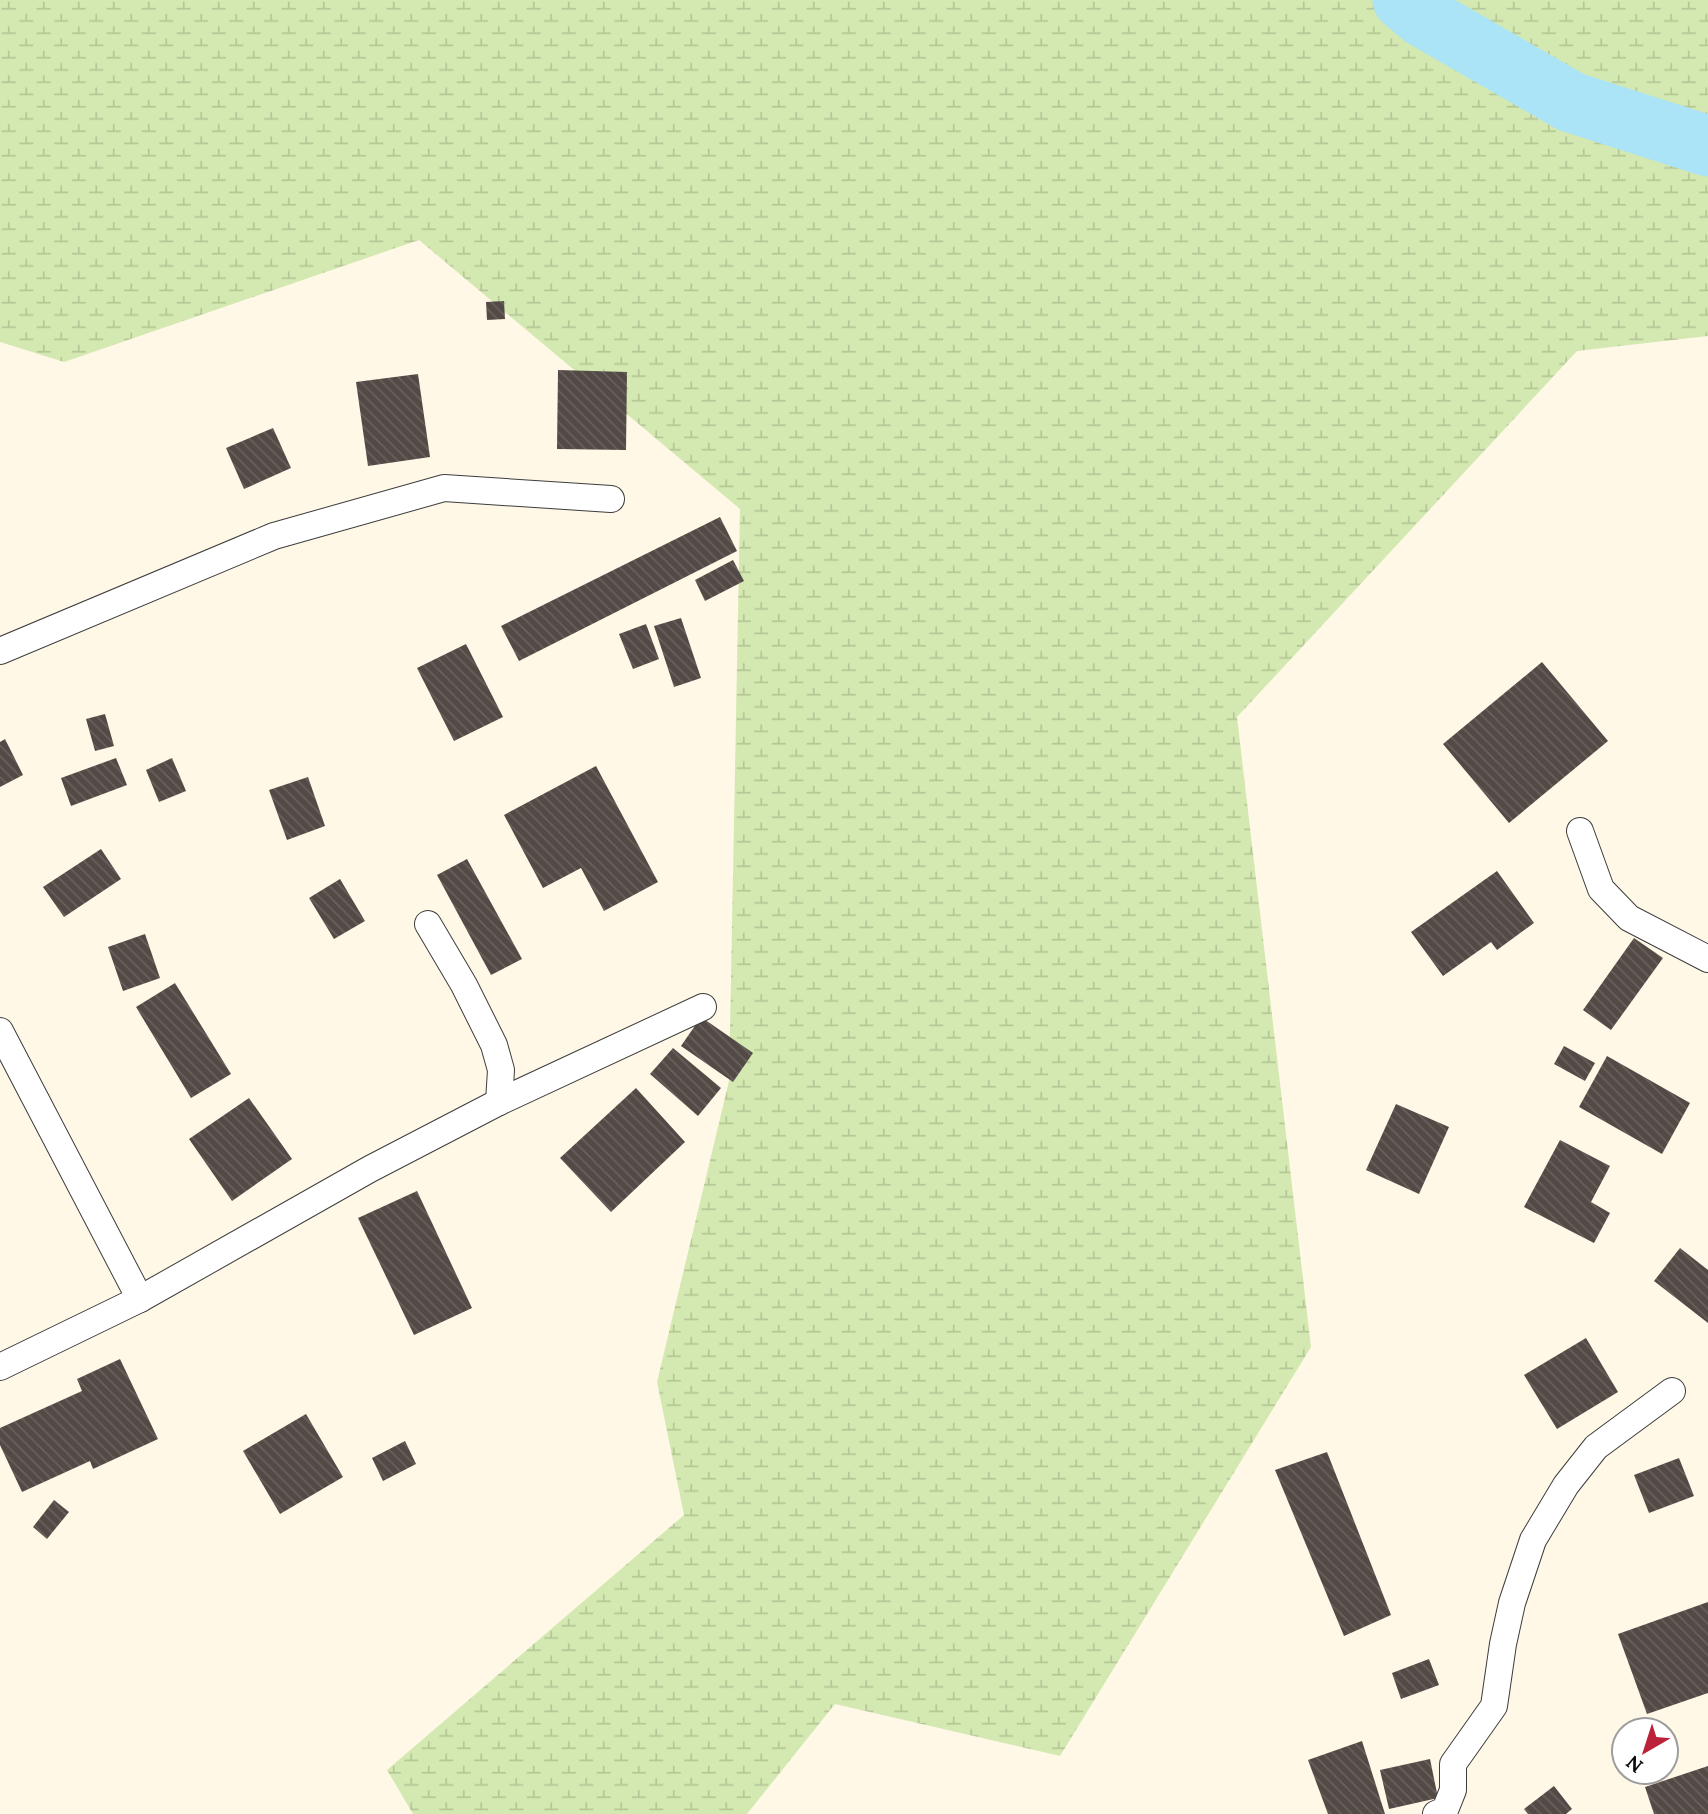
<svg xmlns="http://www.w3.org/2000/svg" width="1708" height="1814" font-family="Lora,serif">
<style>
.wetland{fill:url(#wetland-marsh)}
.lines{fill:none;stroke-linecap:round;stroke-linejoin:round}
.river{stroke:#abe3f7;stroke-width:61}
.building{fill:url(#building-back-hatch)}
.minor-casing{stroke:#3d3d3d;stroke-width:28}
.minor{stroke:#fff;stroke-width:26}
</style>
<defs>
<pattern id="wetland-marsh" width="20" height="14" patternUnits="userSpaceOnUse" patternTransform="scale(1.75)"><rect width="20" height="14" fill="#d4e9b1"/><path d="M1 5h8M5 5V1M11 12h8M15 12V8" fill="none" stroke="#b5c697"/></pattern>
<pattern id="building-back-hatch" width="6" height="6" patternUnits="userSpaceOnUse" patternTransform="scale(1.75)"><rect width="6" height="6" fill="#534a46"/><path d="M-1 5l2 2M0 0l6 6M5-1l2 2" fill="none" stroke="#67605c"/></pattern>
</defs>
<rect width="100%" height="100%" fill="#fff8e7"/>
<polygon class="wetland" points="0,0 1708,0 1708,336 1577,351 1237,717 1311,1347 1060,1756 835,1704 747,1814 413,1814 387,1770 684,1515 657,1382 729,1081 740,509 419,240 64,362 0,342"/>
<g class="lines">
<polyline class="river" points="1403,0 1422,16 1571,102 1708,146"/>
</g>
<g class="building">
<polygon points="504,301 505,319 487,320 486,302"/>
<polygon points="558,370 627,372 626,450 557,449"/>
<polygon points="418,374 430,457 368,466 356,382"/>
<polygon points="273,428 291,468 244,489 226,448"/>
<polygon points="720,517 737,551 519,661 501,626"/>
<polygon points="733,560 744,581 705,601 695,580"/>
<polygon points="681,618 701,678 674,687 654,626"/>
<polygon points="646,624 659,659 633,669 619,634"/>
<polygon points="466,644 503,717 454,741 417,668"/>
<polygon points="1542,662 1608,741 1509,823 1443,744"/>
<polygon points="105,714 114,746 95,751 86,719"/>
<polygon points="5,739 23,775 0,787 0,742"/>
<polygon points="116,758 127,785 71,806 61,778"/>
<polygon points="172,758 186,791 159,802 146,770"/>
<polygon points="596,766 658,882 604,911 581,868 543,888 504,815"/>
<polygon points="308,777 325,826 287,840 269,790"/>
<polygon points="101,849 121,879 64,917 43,887"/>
<polygon points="467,859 522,959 491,975 437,875"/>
<polygon points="1497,871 1534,923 1497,950 1491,942 1443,976 1411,932"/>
<polygon points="340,879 365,921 334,939 309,898"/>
<polygon points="145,934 160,978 123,991 108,947"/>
<polygon points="1634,938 1663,958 1611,1030 1583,1010"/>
<polygon points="175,983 231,1074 191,1098 136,1007"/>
<polygon points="701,1017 753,1053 733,1082 681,1046"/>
<polygon points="1564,1046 1595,1063 1585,1081 1554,1064"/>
<polygon points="673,1048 721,1088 698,1116 650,1074"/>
<polygon points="1607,1056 1690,1103 1662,1154 1579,1107"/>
<polygon points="636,1088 685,1142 611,1212 560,1158"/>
<polygon points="249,1098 292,1159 232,1201 189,1139"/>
<polygon points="1396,1104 1449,1127 1419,1194 1366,1170"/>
<polygon points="1560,1140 1610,1166 1591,1202 1610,1213 1594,1243 1524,1207"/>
<polygon points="417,1191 472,1308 414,1335 358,1218"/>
<polygon points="1680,1248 1708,1270 1708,1323 1654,1281"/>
<polygon points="1586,1338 1618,1392 1557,1429 1524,1375"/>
<polygon points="120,1359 158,1439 93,1469 90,1461 22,1492 0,1445 0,1428 82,1391 77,1379"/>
<polygon points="306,1414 343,1477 280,1514 243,1451"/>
<polygon points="405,1441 416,1464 383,1481 372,1458"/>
<polygon points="1327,1452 1391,1615 1344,1636 1275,1470"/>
<polygon points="1679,1458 1694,1496 1649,1513 1634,1475"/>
<polygon points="54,1500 69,1512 47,1539 33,1527"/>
<polygon points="1708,1602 1708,1693 1647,1714 1618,1634"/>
<polygon points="1429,1659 1439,1685 1401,1699 1392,1673"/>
<polygon points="1362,1741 1385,1814 1328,1814 1308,1760"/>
<polygon points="1430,1759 1438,1798 1389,1809 1380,1770"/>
<polygon points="1708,1766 1708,1814 1654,1814 1645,1787"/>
<polygon points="1554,1786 1572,1809 1566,1814 1528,1814 1524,1809"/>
</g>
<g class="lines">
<g class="minor-casing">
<g id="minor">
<polyline points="0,651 274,536 444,488 611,499"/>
<polyline points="1580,831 1601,889 1629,918 1708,959"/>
<polyline points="428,924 464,985 494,1045 501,1070 499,1102"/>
<polyline points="0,1031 140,1299"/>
<polyline points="0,1367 140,1299 370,1169 499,1102 703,1007"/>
<polyline points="1436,1814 1445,1810 1453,1790 1453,1764 1494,1706 1503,1644 1512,1603 1533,1540 1566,1485 1596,1447 1672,1391"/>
</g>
</g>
<use href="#minor" class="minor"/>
</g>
<g transform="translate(1645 1751) rotate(219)"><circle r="33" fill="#ffffff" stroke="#9d9d9d" stroke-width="2"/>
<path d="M0-5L12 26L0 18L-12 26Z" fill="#bb2139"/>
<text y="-10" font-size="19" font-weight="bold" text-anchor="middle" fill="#0a0a0a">N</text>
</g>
</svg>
